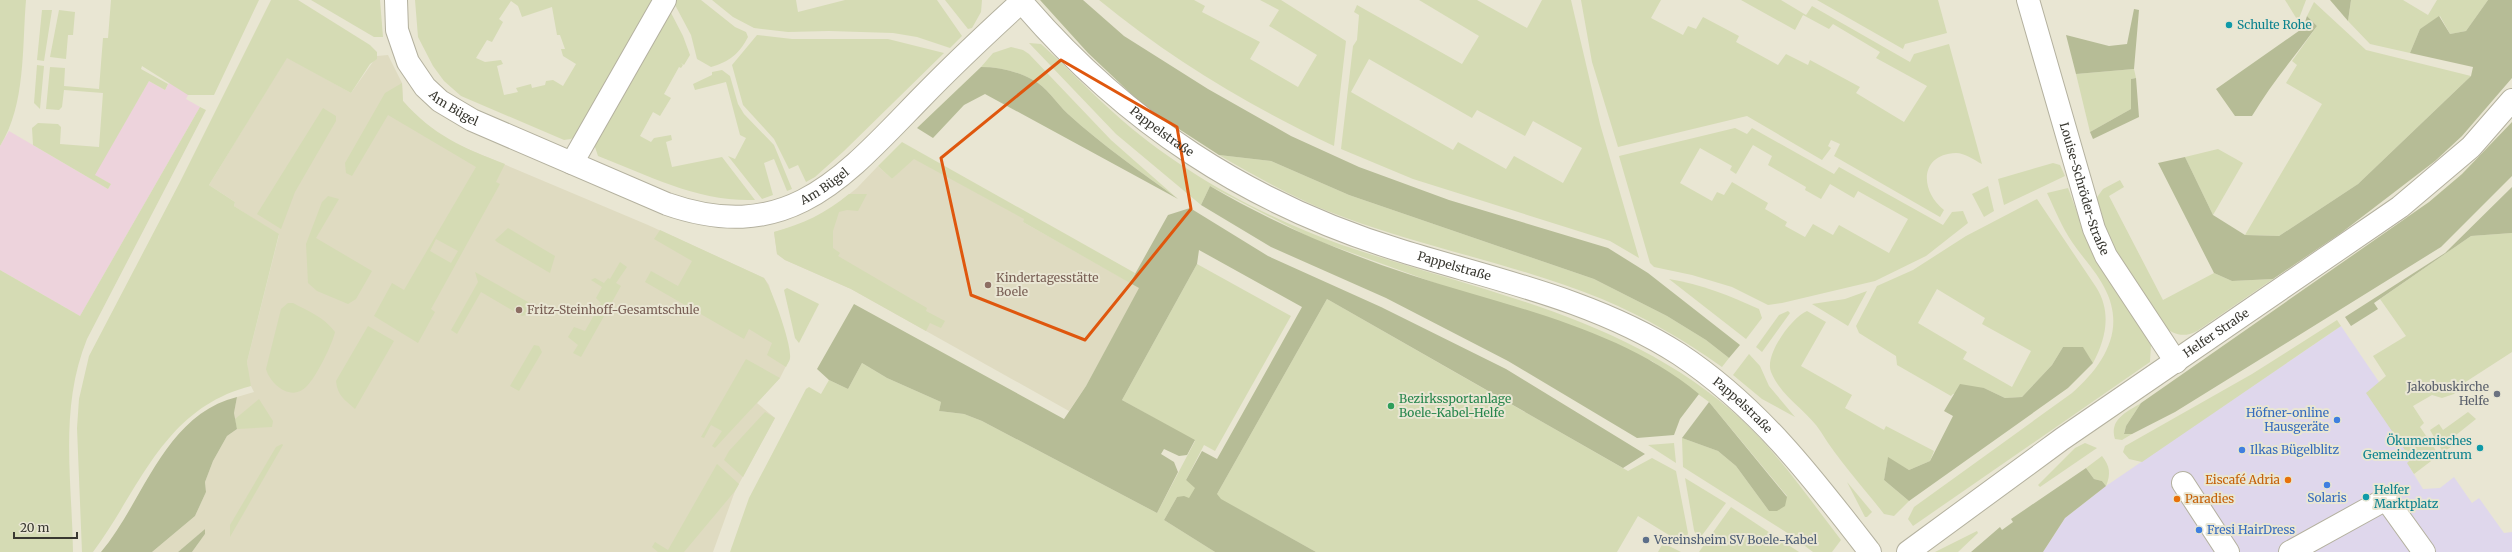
<svg xmlns="http://www.w3.org/2000/svg" width="2512" height="552" font-family="Merriweather,serif">
<style>
.commercial{fill:#dfd7ec}
.industrial{fill:#edd3dc}
.built{fill:#dfdbc1}
.green{fill:#d5dbb4;fill-rule:evenodd}
.forest{fill:#b6bc96}
.lines{fill:none;stroke-linecap:round;stroke-linejoin:round}
.street-casing{stroke:#b4b19f;stroke-width:24}
.secondary-casing{stroke:#b4b19f;stroke-width:24}
.street{stroke:#fff;stroke-width:22}
.secondary{stroke:#fff;stroke-width:22}
.marked{fill:none;stroke:#df570e;stroke-width:3;stroke-linejoin:round}
.culture-dot{fill:#0f9aa8;stroke:#e9e6d3;stroke-width:1.5}
.education-dot{fill:#8d6e63;stroke:#e9e6d3;stroke-width:1.5}
.worship-dot{fill:#6b7280;stroke:#e9e6d3;stroke-width:1.5}
.leisure-dot{fill:#2e9e5b;stroke:#e9e6d3;stroke-width:1.5}
.shop-dot{fill:#3f7fe0;stroke:#e9e6d3;stroke-width:1.5}
.food-dot{fill:#e8710a;stroke:#e9e6d3;stroke-width:1.5}
.service-dot{fill:#5c6f8a;stroke:#e9e6d3;stroke-width:1.5}
.labels{text-anchor:middle;stroke-width:4;stroke-linejoin:round;paint-order:stroke}
.culture-label{font-size:12px;fill:#0d838f;stroke:#e9e6d3;text-anchor:start}
.street-label{font-size:12px;fill:#393831;stroke:#e9e6d3}
.education-label{font-size:12px;fill:#785e54;stroke:#e9e6d3;text-anchor:start}
.worship-label{font-size:12px;fill:#5b616d;stroke:#e9e6d3;text-anchor:end}
.leisure-label{font-size:12px;fill:#27864d;stroke:#e9e6d3;text-anchor:start}
.shop-label{font-size:12px;fill:#366cbe;stroke:#e9e6d3;text-anchor:start}
.food-label{font-size:12px;fill:#c56008;stroke:#e9e6d3;text-anchor:end}
.service-label{font-size:12px;fill:#4e5e75;stroke:#e9e6d3;text-anchor:start}
</style>
<rect width="100%" height="100%" fill="#e9e6d3"/>
<polygon class="commercial" points="2341,326 2379,382 2383,379 2419,436 2410,468 2423,489 2440,488 2454,477 2472,503 2479,498 2504,533 2512,532 2512,552 2043,552 2065,518 2106,486"/>
<polygon class="industrial" points="149,81 165,90 169,83 189,93 186,99 200,107 80,316 0,270 0,146 9,131 108,189 111,184 94,175"/>
<g class="built">
<polygon points="388,55 402,83 403,101 417,117 449,141 648,225 764,278 769,285 790,358 780,378 757,403 775,418 735,491 713,552 192,552 205,534 205,529 178,552 152,552 195,516 206,492 205,482 213,461 227,436 237,429 234,413 237,397 254,392 249,382 247,362 279,235 234,206 235,202 209,185 287,57 351,93 377,56"/>
<polygon points="914,158 1025,219 1023,222 1140,288 1086,386 1069,411 851,289 785,260 777,254 774,232 803,224 832,208 857,188 878,166 892,179"/>
</g>
<g class="green">
<path d="M0,0H26C22,47 26,105 0,146Z"/>
<polygon points="111,0 259,0 214,95 188,95 142,66 141,69 168,84 165,90 149,81 95,175 111,184 108,189 33,145 32,128 38,123 58,124 61,127 60,144 99,147 103,93 64,90 62,107 59,110 46,109 50,67 65,68 64,86 99,89 103,38 108,38"/>
<path d="M271,0H298L370,45L377,52V59L370,64L351,93L287,58L209,185L235,202L234,206L279,234L247,362L251,386C164,408 141,487 93,552H82L77,428L79,399L89,356L180,182Z"/>
<polygon points="311,0 380,0 383,37 374,37"/>
<path d="M415,0H654L577,135L571,139L564,140L461,96L444,81L433,66L418,37ZM511,1L518,6L522,17L552,7L557,35H560L565,49H561L563,56L576,64L563,86L553,80L546,81L545,85L532,88L531,84L516,88L518,92L504,95L497,66L503,64L501,60L485,62L476,58L487,40L492,42L503,22L499,19Z"/>
<path d="M676,0H701L735,27L746,32L748,37C739,54 729,62 711,67L697,59L691,35L674,3Z"/>
<polygon points="712,0 796,0 798,12 845,0 937,0 962,36 950,48 917,37 893,33 829,31 788,32 754,28 733,17"/>
<polygon points="945,0 982,0 981,12 972,28 968,29"/>
<path d="M1099,0H1194L1205,6L1202,12L1260,42L1250,59L1298,87L1317,55L1269,26L1279,10L1260,0H1281L1346,41L1334,146C1249,106 1171,59 1099,0Z"/>
<path d="M1419,0H1477L1527,28L1542,0H1571L1600,124L1639,258L1610,241L1413,179L1341,149L1353,46L1357,40L1359,15L1354,12L1357,5L1462,64L1479,36ZM1369,59L1472,118L1477,110L1525,136L1533,121L1582,148L1563,183L1514,156L1506,169L1458,142L1453,150L1351,92Z"/>
<path d="M1581,0H1661L1651,18L1683,35L1688,26L1696,29L1703,17L1739,36L1736,42L1778,65L1786,54L1808,65L1810,60L1860,87L1856,93L1904,122L1927,86L1876,58L1880,52L1833,24L1829,29L1803,15L1795,30L1741,0H1781L1806,15L1812,6L1910,62L1914,54L1949,44L1982,164C1974,160 1965,153 1956,153C1920,154 1919,190 1944,210L1940,217L1834,156L1840,144L1831,140L1828,146L1831,148L1822,160L1747,116L1618,147L1592,62Z"/>
<polygon points="1817,0 1938,0 1947,33 1905,44 1903,49"/>
<polygon points="2285,0 2306,0 2298,21"/>
<polygon points="2351,0 2403,0 2428,15 2437,0 2488,0 2466,31 2450,34 2440,16 2420,29 2410,53 2370,44 2348,21"/>
<polygon points="2314,2 2366,50 2471,76 2358,184 2279,236 2245,235 2322,104 2286,83 2297,65 2292,61 2317,26 2307,16"/>
<polygon points="42,10 52,10 44,61 37,60"/>
<polygon points="59,10 75,12 73,35 68,35 66,59 50,57"/>
<path d="M670,11L683,36L690,55L684,65L681,63L683,65L681,68L679,67L664,94L671,98L660,116L653,112L640,136L651,142L654,138L671,135L672,140L666,142L672,167L722,157L755,200C698,202 650,176 598,156L594,144Z"/>
<polygon points="757,35 792,39 888,39 944,53 844,151 815,177 806,182 798,165 789,169 774,139 743,105 732,65"/>
<path d="M1029,43L1041,44C1066,66 1089,91 1114,113C1178,171 1261,216 1342,245C1481,292 1631,317 1743,421C1780,456 1810,500 1841,540L1832,552H1813L1789,534L1683,467L1682,438L1718,451L1736,466L1769,511L1787,496L1709,402L1652,361L1313,239L1210,186L1201,205L1116,134Z"/>
<path d="M1011,47L1023,50L1029,54L1111,140L1178,199C1141,172 1102,145 1068,114C1056,103 1047,87 1033,80C1017,71 999,67 981,67L993,53Z"/>
<polygon points="37,65 44,66 40,109 34,103"/>
<polygon points="2134,69 2136,78 2131,79 2131,109 2090,132 2076,74"/>
<polygon points="722,70 730,76 738,104 744,114 774,145 792,189 787,191 774,159 764,163 773,195 762,199 728,156 735,159 746,138 740,135 726,82 695,90 693,84 712,75 712,72"/>
<path d="M402,83L403,101C433,135 463,148 505,164L496,182L500,184L431,309L435,312L418,343L374,316L392,283L404,290L476,167L388,115L352,176L346,173L345,163L385,93ZM436,239L458,251L451,263L430,251Z"/>
<path d="M200,107L206,110L87,339C59,408 72,480 73,552H0V270L80,316Z"/>
<polygon points="323,108 336,116 336,121 295,192 281,229 257,214"/>
<path d="M1735,128L1747,134L1752,128L1834,174L1839,167L1943,225L1952,212L1963,211L1968,223L1926,256L1875,281L1782,303L1768,305L1732,287L1692,275L1654,267L1650,263L1619,156ZM1753,145L1772,156L1768,165L1806,187L1805,190L1821,199L1830,184L1854,198L1858,191L1908,219L1889,253L1839,225L1833,235L1813,224L1805,237L1785,226L1787,222L1765,209L1768,203L1732,182L1724,195L1717,192L1712,201L1680,183L1700,148L1732,166L1730,170L1736,174Z"/>
<polygon points="902,142 1135,273 1130,283 1023,222 1024,219 914,159 892,179 878,166"/>
<polygon points="2218,149 2243,163 2213,215 2185,157"/>
<path d="M1219,155L1271,161L1349,195L1594,279L1667,316L1706,340L1729,358L1722,367C1684,340 1645,317 1602,299C1519,265 1430,249 1346,218C1301,202 1260,179 1219,155Z"/>
<polygon points="2053,163 2060,165 2065,176 2004,205 1998,179"/>
<path d="M2120,180L2124,187L2109,196L2163,300L2214,273L2232,281L2273,279L2197,331C2184,338 2174,335 2163,326C2137,285 2107,247 2095,200L2103,189Z"/>
<polygon points="1988,186 1994,211 1984,217 1972,194"/>
<path d="M2068,188L2087,239L2098,261L2151,345L2150,362L1913,526L1908,519L1914,507L2072,393C2104,365 2127,329 2104,287C2096,271 2082,257 2072,242C2062,227 2055,210 2047,193Z"/>
<path d="M849,194H867L858,211L847,210L839,212L833,231V248L840,253L838,256L927,308L926,311L945,321L941,328L930,323L926,331L851,289L785,260L777,254L774,232C803,224 826,213 849,194Z"/>
<polygon points="328,196 339,199 316,238 372,271 356,299 348,304 317,291 308,283 306,244 322,202"/>
<path d="M2037,199L2096,287C2112,312 2106,339 2093,363L2083,348L2063,347L2052,365L2022,397L2005,398L1984,388L1953,394L1951,396L1897,365L1896,356L1859,333L1856,326L1877,286L1913,270L1966,236ZM1937,289L1985,318L1982,324L2031,351L2012,387L1963,359L1967,352L1918,323Z"/>
<polygon points="508,228 555,256 550,273 497,242 495,240"/>
<path d="M660,230L764,278C772,289 792,345 790,358C790,361 787,364 786,367L767,355L772,343L749,329L744,339L645,282L651,271L678,286L692,261L654,239Z"/>
<polygon points="2512,233 2512,352 2464,383 2454,394 2442,398 2432,395 2413,406 2424,423 2420,427 2439,455 2414,474 2407,463 2411,459 2366,393 2386,376 2373,356 2406,336 2380,299 2471,236"/>
<polygon points="620,262 627,267 616,283 621,286 581,357 573,353 578,345 568,337 574,327 585,331 601,303 596,298 602,287 591,280 595,278 604,283 608,278 610,279"/>
<polygon points="1197,264 1291,316 1215,451 1204,445 1186,480 1217,494 1327,299 1628,471 1652,458 1676,471 1688,533 1685,545 1638,516 1617,552 1316,552 1229,504 1177,497 1164,520 1215,552 730,552 749,498 806,389 809,387 821,394 829,380 848,389 862,363 887,378 941,402 939,411 964,414 982,421 1157,513 1195,441 1122,400"/>
<polygon points="475,272 528,302 531,308 526,315 522,316 481,292 457,334 451,330 478,282"/>
<path d="M1669,279C1701,284 1730,296 1759,309L1762,318L1746,339Z"/>
<polygon points="787,288 819,304 799,343 795,338 784,290"/>
<polygon points="1867,291 1848,326 1812,304 1845,299"/>
<path d="M288,303H293C308,311 324,317 335,332C332,345 316,378 306,387C291,402 270,384 266,369L281,309Z"/>
<polygon points="1788,311 1790,313 1762,352 1756,347 1779,315"/>
<path d="M1807,311L1826,322L1801,366L1852,395L1845,408L1884,430L1886,426L1934,451L1930,461L1909,470L1888,458L1884,480L1909,501L1894,516L1884,514C1863,487 1838,460 1821,432C1808,411 1781,397 1771,372C1764,355 1792,317 1807,311Z"/>
<polygon points="2337,320 2341,326 2142,462 2129,459 2123,452 2125,446 2252,374"/>
<path d="M368,326L394,341L355,409C345,400 337,395 336,381Z"/>
<polygon points="534,345 539,346 542,352 519,391 510,386"/>
<polygon points="1749,354 1760,366 1769,386 1795,417 1762,399 1733,375"/>
<polygon points="746,359 780,378 715,448 712,446 722,431 711,425 704,438 701,437"/>
<polygon points="259,399 273,421 272,427 237,429 235,419"/>
<path d="M2141,403L2126,426L2124,433L2132,434L2122,440L2115,439C2109,419 2127,412 2141,403Z"/>
<polygon points="765,412 775,418 743,477 724,460 729,451"/>
<polygon points="2468,412 2476,419 2456,435 2457,437 2454,445 2443,452 2430,430 2439,424 2443,430"/>
<polygon points="1674,443 1676,463 1648,445"/>
<polygon points="2085,443 2097,448 2040,487 2038,485 2075,448"/>
<polygon points="282,444 283,445 230,537 230,525 276,447"/>
<path d="M2102,456C2110,466 2111,474 2106,486L2102,481L2094,479L2086,468Z"/>
<polygon points="717,464 739,484 735,491 684,552 658,552 652,547 655,542 668,550"/>
<polygon points="1685,478 1726,503 1700,538 1696,536 1694,530"/>
<polygon points="1847,482 1872,512 1867,517 1865,517"/>
<polygon points="1731,507 1799,552 1699,552"/>
<polygon points="1977,531 1978,533 1958,552 1935,552"/>
<polygon points="1663,543 1681,552 1658,552"/>
</g>
<g class="forest">
<polygon points="1040,0 1083,0 1124,36 1208,89 1291,136 1359,167 1449,200 1608,248 1648,273 1740,345 1729,358 1706,340 1667,316 1594,279 1349,195 1271,161 1219,155 1145,107 1088,53"/>
<polygon points="2330,0 2351,0 2348,21"/>
<polygon points="2488,0 2512,0 2512,78 2462,136 2435,161 2341,233 2273,279 2232,281 2214,273 2158,163 2185,157 2213,215 2245,235 2279,236 2358,184 2471,76 2473,67 2410,53 2420,29 2439,16 2450,34 2466,31"/>
<polygon points="2134,9 2139,10 2134,69 2076,74 2066,35 2109,46 2127,44"/>
<path d="M2307,16L2317,26C2295,56 2271,84 2252,116H2235L2216,89L2303,28Z"/>
<path d="M981,67C999,67 1017,71 1033,80C1047,87 1056,103 1068,114C1102,145 1141,172 1178,199L985,94L964,105L933,138L917,128Z"/>
<polygon points="2136,78 2139,117 2093,139 2090,132 2131,109 2131,79"/>
<polygon points="2512,122 2512,176 2441,247 2175,412 2132,434 2124,434 2126,426 2141,403 2429,202 2462,174"/>
<path d="M1210,186C1273,223 1341,252 1411,275C1509,307 1618,327 1699,394L1680,419L1674,435L1637,438L1508,361L1386,298L1271,247L1201,205Z"/>
<polygon points="2512,187 2512,233 2471,236 2374,303 2378,309 2351,326 2345,317 2445,253"/>
<polygon points="1190,208 1268,256 1381,307 1506,369 1645,454 1623,468 1327,299 1217,494 1221,499 1316,552 1215,552 1164,520 1177,497 1184,496 1189,498 1195,488 1186,480 1202,451 1217,459 1302,307 1199,250 1197,264 1122,400 1195,440 1187,455 1179,456 1164,449 1161,454 1174,462 1178,472 1157,513 982,421 964,414 939,411 941,402 887,378 862,363 848,389 829,380 817,369 854,304 1064,419 1086,386 1139,288 1130,283 1168,215"/>
<polygon points="2063,347 2083,347 2093,363 2068,388 1909,501 1884,480 1888,457 1909,470 1930,461 1953,416 1944,411 1960,384 1984,388 2005,398 2022,397 2052,365"/>
<path d="M237,397L234,413L237,429L227,436L213,461L205,482L206,492L195,516L152,552H101C144,501 164,415 237,397Z"/>
<polygon points="1709,402 1787,497 1785,506 1777,511 1769,511 1736,466 1718,451 1682,438"/>
<polygon points="2086,468 2094,479 2102,481 2106,486 2065,518 2043,552 1971,552 2000,527 2002,530 2013,522 2011,519"/>
<polygon points="205,529 205,534 192,552 178,552"/>
</g>
<g class="lines">
<g class="street-casing">
<g id="street">
<path id="s1" d="M396,0L397,30L408,62L425,87L440,101L472,120L667,204C788,246 843,178 921,98C953,65 987,33 1021,2"/>
<path id="s2" d="M2028,0L2094,229L2106,256L2176,362"/>
<polyline points="572,163 665,0"/>
<polyline points="2183,483 2228,552"/>
<polyline points="2290,552 2386,499 2424,552"/>
</g>
</g>
<g class="secondary-casing">
<g id="secondary">
<path id="s3" d="M1020,0C1124,122 1248,204 1402,251C1496,280 1595,300 1679,354C1758,406 1813,478 1870,552"/>
<path id="s4" d="M1908,552L2062,439L2400,207L2471,147L2512,100"/>
</g>
</g>
<use href="#street" class="street"/>
<use href="#secondary" class="secondary"/>
</g>
<path class="marked" d="M1061,60L1177,127L1191,209L1085,340L971,295L941,158Z"/>
<g class="culture-dot">
<circle cx="2229" cy="25" r="4"/>
<circle cx="2480" cy="448" r="4"/>
<circle cx="2366" cy="497" r="4"/>
</g>
<g class="education-dot">
<circle cx="988" cy="285" r="4"/>
<circle cx="519" cy="310" r="4"/>
</g>
<circle class="worship-dot" cx="2497" cy="394" r="4"/>
<circle class="leisure-dot" cx="1391" cy="406" r="4"/>
<g class="shop-dot">
<circle cx="2337" cy="420" r="4"/>
<circle cx="2242" cy="450" r="4"/>
<circle cx="2327" cy="485" r="4"/>
<circle cx="2199" cy="530" r="4"/>
</g>
<g class="food-dot">
<circle cx="2288" cy="480" r="4"/>
<circle cx="2177" cy="499" r="4"/>
</g>
<circle class="service-dot" cx="1646" cy="540" r="4"/>
<g class="labels">
<g class="culture-label">
<text x="2237" y="29">Schulte Rohe</text>
<text x="2472" y="445" text-anchor="end">Ökumenisches<tspan x="2472" dy="14">Gemeindezentrum</tspan></text>
<text x="2374" y="494">Helfer<tspan x="2374" dy="14">Marktplatz</tspan></text>
</g>
<g class="street-label">
<text dy="4" stroke="none"><textPath href="#s1" startOffset="130">Am Bügel</textPath></text>
<text dy="4" stroke="none"><textPath href="#s3" startOffset="194">Pappelstraße</textPath></text>
<text dy="4" stroke="none"><textPath href="#s1" startOffset="530">Am Bügel</textPath></text>
<text dy="4" stroke="none"><textPath href="#s2" startOffset="197">Louise-Schröder-Straße</textPath></text>
<text dy="4" stroke="none"><textPath href="#s3" startOffset="518">Pappelstraße</textPath></text>
<text dy="4" stroke="none"><textPath href="#s4" startOffset="378">Helfer Straße</textPath></text>
<text dy="4" stroke="none"><textPath href="#s3" startOffset="842">Pappelstraße</textPath></text>
</g>
<g class="education-label">
<text x="996" y="282">Kindertagesstätte<tspan x="996" dy="14">Boele</tspan></text>
<text x="527" y="314">Fritz-Steinhoff-Gesamtschule</text>
</g>
<g class="worship-label">
<text x="2489" y="391">Jakobuskirche<tspan x="2489" dy="14">Helfe</tspan></text>
</g>
<g class="leisure-label">
<text x="1399" y="403">Bezirkssportanlage<tspan x="1399" dy="14">Boele-Kabel-Helfe</tspan></text>
</g>
<g class="shop-label">
<text x="2329" y="417" text-anchor="end">Höfner-online<tspan x="2329" dy="14">Hausgeräte</tspan></text>
<text x="2250" y="454">Ilkas Bügelblitz</text>
<text x="2327" y="502" text-anchor="middle">Solaris</text>
<text x="2207" y="534">Fresi HairDress</text>
</g>
<g class="food-label">
<text x="2280" y="484">Eiscafé Adria</text>
<text x="2185" y="503" text-anchor="start">Paradies</text>
</g>
<g class="service-label">
<text x="1654" y="544">Vereinsheim SV Boele-Kabel</text>
</g>
</g>
<path d="M14 532v6h63v-6" fill="none" stroke="#393831" stroke-width="2"/>
<text x="20" y="532" font-size="12" fill="#393831" stroke="#e9e6d3" stroke-width="3" paint-order="stroke">20 m</text>
</svg>
